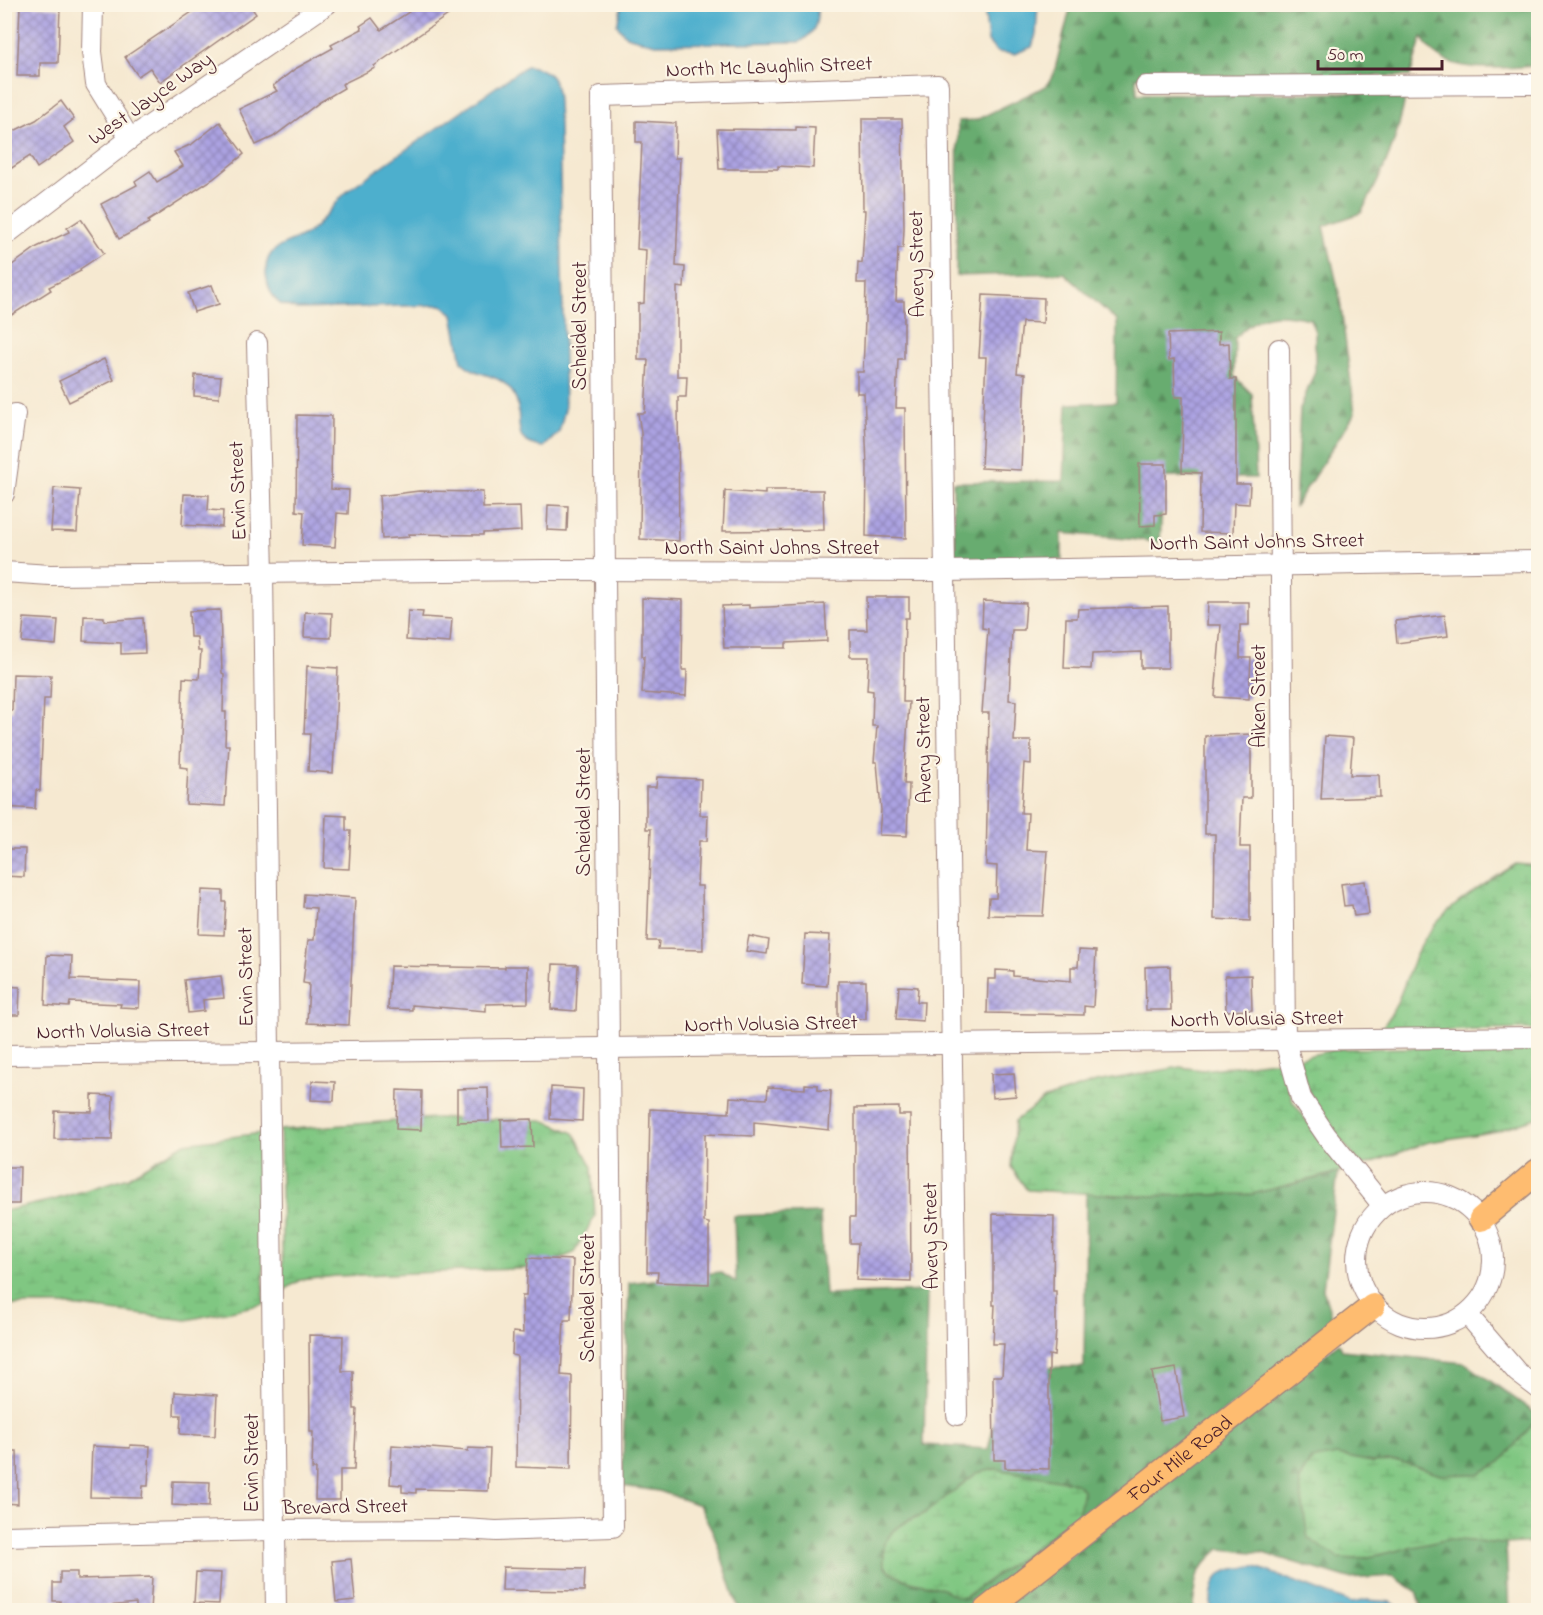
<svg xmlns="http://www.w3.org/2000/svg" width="1543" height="1615" font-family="'Indie Flower',sans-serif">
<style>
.forest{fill:url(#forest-firs);stroke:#59664e;stroke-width:1.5;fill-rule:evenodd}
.wetland{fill:url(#wetland-marsh);stroke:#657356;stroke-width:1.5}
.water{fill:#4eafcd;stroke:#4c677c;stroke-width:1.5}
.building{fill:url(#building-cross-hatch)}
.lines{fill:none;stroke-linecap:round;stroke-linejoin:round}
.minor-casing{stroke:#a0847e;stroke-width:22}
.major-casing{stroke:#a0847e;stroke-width:27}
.minor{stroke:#fff;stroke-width:20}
.major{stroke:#febc70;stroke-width:24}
.labels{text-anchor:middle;stroke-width:4.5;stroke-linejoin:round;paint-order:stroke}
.street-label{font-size:21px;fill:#4a1f2b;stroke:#fcf5e5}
</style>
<defs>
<pattern id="forest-firs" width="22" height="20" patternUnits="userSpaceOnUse" patternTransform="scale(1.5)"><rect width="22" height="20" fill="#68ac70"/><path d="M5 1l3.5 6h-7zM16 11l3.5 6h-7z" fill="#588b5c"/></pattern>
<pattern id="wetland-marsh" width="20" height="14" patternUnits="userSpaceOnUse" patternTransform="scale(1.5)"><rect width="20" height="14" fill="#80c782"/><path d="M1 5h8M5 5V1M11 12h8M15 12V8" fill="none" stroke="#70aa70"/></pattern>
<pattern id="building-cross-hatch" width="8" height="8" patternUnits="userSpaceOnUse" patternTransform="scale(1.5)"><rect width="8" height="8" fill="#aca3e2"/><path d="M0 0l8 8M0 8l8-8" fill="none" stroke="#8e84b7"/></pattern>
</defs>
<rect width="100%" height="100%" fill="#fcf5e5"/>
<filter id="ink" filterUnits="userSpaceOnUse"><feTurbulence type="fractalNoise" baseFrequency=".0167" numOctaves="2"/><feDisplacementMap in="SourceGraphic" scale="12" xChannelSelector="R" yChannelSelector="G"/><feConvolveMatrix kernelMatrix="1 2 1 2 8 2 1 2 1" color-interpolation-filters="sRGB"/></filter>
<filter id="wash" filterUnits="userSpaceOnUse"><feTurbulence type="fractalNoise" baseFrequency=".008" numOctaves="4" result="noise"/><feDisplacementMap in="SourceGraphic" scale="24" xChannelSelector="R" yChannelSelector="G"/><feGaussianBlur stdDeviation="1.35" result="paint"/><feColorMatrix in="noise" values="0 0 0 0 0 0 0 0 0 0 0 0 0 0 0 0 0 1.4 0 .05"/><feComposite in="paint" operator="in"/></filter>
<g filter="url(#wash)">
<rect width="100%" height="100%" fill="#f6e9d1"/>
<g class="forest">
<path d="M1071,5H1538V66C1502,67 1440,78 1422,37L1410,76L1136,77L1137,94L1406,93C1398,139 1384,172 1361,213L1324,226L1339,293L1355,413L1295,506L1300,409L1315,371V332L1310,319C1277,312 1260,311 1235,338L1234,376L1252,394L1256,478L1164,477L1160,542L1062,533V560L954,562L953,482L1064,481L1067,404L1116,402L1117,321L1064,273L956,276L958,121L976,120L1046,86L1054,73Z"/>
<path d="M1338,1173L1323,1289L1334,1325L972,1610H739L714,1534L699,1505L659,1491L622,1486L629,1283L720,1272L736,1282L734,1216L820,1213L825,1295L927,1291L924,1445L988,1449L1007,1368L1084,1367L1086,1193L1139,1196L1252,1194ZM996,1469L1075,1483L1083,1490L1077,1516L966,1597C955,1595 947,1590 937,1587C917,1582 898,1582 884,1565V1544L893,1531L907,1521L924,1514L978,1473Z"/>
<path d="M1339,1343L1342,1350L1465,1363L1538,1415V1418L1501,1462L1479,1474L1440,1475L1399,1461L1371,1462L1336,1455L1306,1516L1308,1537L1338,1558L1359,1559L1449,1539L1506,1544L1509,1610H1422L1416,1591L1393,1576L1349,1579L1263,1553L1220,1549C1196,1570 1193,1578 1194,1610H1001Z"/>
</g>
<g class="wetland">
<path d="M1516,864L1538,866V1029L1378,1032C1401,1008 1405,973 1421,945C1442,907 1481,887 1516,864Z"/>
<polygon points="1538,1046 1538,1117 1497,1131 1429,1142 1362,1166 1334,1131 1310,1094 1299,1058 1337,1049"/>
<polygon points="1280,1060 1293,1102 1343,1171 1252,1194 1139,1196 1027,1190 1011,1167 1015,1121 1045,1099 1096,1082 1180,1067 1203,1070"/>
<polygon points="434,1118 543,1120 574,1133 592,1167 595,1216 574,1253 537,1268 336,1276 300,1280 283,1291 280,1130"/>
<polygon points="261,1133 264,1304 187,1320 62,1305 5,1305 4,1211 57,1199 129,1177 185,1143"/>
<polygon points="1538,1418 1538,1542 1505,1544 1449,1539 1359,1559 1338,1558 1308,1538 1299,1480 1311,1460 1336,1455 1371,1462 1399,1461 1440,1475 1479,1474 1501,1462"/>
<path d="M996,1469L1075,1483L1083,1490L1078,1516L965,1597C953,1598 952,1592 940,1588C919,1581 900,1584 884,1565V1544L893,1531L908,1521L924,1514L977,1473Z"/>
</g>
<g class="water">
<path d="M622,4L817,5C818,23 816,32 800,42L655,44L626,36L617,25Z"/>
<polygon points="984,5 1038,5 1036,34 1032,47 1014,54 997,52 988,42"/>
<path d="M526,66C562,69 557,94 559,124L565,409L559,432L544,447C505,444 527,415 513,393C499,371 479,379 462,362L453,314L442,305L297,309C291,307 284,306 279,303C266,291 259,261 276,249C288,241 303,239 313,229C327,216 336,200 351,188Z"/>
<path d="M1256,1567L1352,1603L1367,1600L1392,1602L1401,1610H1211C1210,1573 1222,1568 1256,1567Z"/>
</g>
<g id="blocks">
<g class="building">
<polygon points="204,4 249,4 256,14 160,82 150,68 138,76 125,57"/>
<polygon points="405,4 464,4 374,66 375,68 342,84 344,88 320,102 273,137 256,145 239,109 277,91 273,86 295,69 333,48 331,45 362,29 360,26 372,18 381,30 409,12"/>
<polygon points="20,5 60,8 58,63 40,63 40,76 17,76"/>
<polygon points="61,101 74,119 64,127 74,142 37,168 30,156 4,173 4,136 36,120"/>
<polygon points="862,119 902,119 904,228 903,248 898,248 896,301 904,301 904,359 898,359 896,408 905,408 906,538 866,536 867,467 864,393 857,393 857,372 863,372 865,319 866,283 857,283 858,262 862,263 865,210 863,210"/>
<polygon points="636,121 676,123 675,158 680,158 676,266 685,267 684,288 677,287 677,376 687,376 686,397 678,397 679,541 640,539 641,433 638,413 645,413 648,360 638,360 638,304 644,303 646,250 637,249 642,142 636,142"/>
<polygon points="220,122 244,154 213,179 148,221 149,223 119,239 101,204 137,185 135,181 150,171 157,182 183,166 174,152 192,144"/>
<polygon points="796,127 815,128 813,168 778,166 778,169 719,169 717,129 796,130"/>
<polygon points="81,219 104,253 80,269 81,271 49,287 51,290 4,320 4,271 37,247 69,232 67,228"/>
<polygon points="212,285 219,304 194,312 188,293"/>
<polygon points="983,295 1044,298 1043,323 1022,322 1017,373 1025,374 1021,470 981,468 986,357 979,357"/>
<polygon points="1219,332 1219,344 1229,343 1230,379 1236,379 1236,484 1250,484 1249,504 1234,503 1233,533 1200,532 1201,473 1182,472 1183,397 1175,397 1174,359 1169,360 1168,334"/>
<polygon points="104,359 114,380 69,402 59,381"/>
<polygon points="195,375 221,377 219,398 194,396"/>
<polygon points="297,415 332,416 331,489 349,490 348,514 337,513 335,547 302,545 304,512 296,511"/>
<polygon points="1139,464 1166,464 1166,514 1155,515 1155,525 1140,526"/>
<polygon points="54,488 80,490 77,532 51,531"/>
<polygon points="765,490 823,490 824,530 723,531 725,491 765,494"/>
<polygon points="419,491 483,492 483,508 520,507 521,531 483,533 483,535 408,534 409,537 382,539 379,496"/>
<polygon points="184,494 209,495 208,510 223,511 222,527 182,525"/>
<polygon points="548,505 568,506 567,531 547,530"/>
<polygon points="866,597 909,597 909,618 905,618 903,702 909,702 904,784 909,784 907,836 879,835 881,810 877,762 874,762 877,726 872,726 873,691 867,690 869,657 850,657 850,630 867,630"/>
<polygon points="642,598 683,600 682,670 687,670 686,696 642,693 644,656 642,656"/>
<polygon points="983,601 1026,603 1024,630 1012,630 1009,700 1016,701 1014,741 1031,741 1031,764 1024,763 1021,813 1028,813 1026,850 1048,851 1043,916 988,915 989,898 996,898 997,866 986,865 989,713 982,713 988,629 982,628"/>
<polygon points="1208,602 1249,602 1249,625 1240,625 1240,658 1251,658 1249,699 1215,697 1221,625 1207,625"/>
<polygon points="825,604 827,641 786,643 786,648 724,648 722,606 749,605 749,608"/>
<polygon points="1168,606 1168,668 1141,668 1141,652 1092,654 1091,669 1064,668 1066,618 1077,618 1078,609"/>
<polygon points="220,610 222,673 224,674 223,712 226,712 225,745 229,745 225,806 186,804 188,768 180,767 183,678 199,679 201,651 198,651 197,637 190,637 189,611"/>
<polygon points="408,611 423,612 422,617 452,619 450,643 406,640"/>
<polygon points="305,612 332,613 331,638 304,637"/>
<polygon points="1445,615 1448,636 1397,643 1395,621"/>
<polygon points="84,616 104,617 104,621 143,618 145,653 121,654 121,643 83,641"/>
<polygon points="24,618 58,620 56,645 22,642"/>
<polygon points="307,666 338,668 333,773 308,771 310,734 304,734"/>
<polygon points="13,674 51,675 50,699 44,699 40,791 36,790 35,809 4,807 6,710 12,711"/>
<polygon points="1251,734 1251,798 1242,798 1240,847 1250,847 1250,921 1214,919 1215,834 1205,834 1205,736"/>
<polygon points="1325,736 1353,738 1350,775 1379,775 1380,797 1321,799"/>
<polygon points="657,777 701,779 700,815 708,815 707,841 699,841 697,886 702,886 703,950 658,949 659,941 647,941 651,829 646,829 646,787 656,787"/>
<polygon points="326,815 346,816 346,831 351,831 349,869 324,868"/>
<polygon points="4,849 25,849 24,877 4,876"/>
<polygon points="1365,881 1369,914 1354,916 1352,905 1344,906 1341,884"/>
<polygon points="202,890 223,891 223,902 226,902 224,935 199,934"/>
<polygon points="304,894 355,898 349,1025 307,1023 309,984 303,983 308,940 314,940 316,908 303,907"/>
<polygon points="805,934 830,935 827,986 802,984"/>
<polygon points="749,936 769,940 767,954 746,951"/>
<polygon points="1079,950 1096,951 1093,1007 1084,1006 1084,1015 987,1013 988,979 996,979 996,970 1013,971 1013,976 1071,981 1071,967 1078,967"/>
<polygon points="47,955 72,956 71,979 140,982 139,1008 120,1007 121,1004 70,1002 69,1007 45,1005"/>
<polygon points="553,964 578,965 576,1011 551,1009"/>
<polygon points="390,966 505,968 505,966 528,966 528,1003 486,1004 486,1011 412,1005 412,1010 388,1009"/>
<polygon points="1170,966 1171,1010 1146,1010 1145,967"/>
<polygon points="1251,975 1252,1010 1226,1011 1225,976"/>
<polygon points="221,976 224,998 203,1000 204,1011 188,1013 184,980"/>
<polygon points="838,981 866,981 866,1019 838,1018"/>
<polygon points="4,986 20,987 19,1015 4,1015"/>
<polygon points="899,986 918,987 917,1002 924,1002 923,1021 896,1019"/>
<polygon points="1014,1073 1016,1096 992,1098 991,1074"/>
<polygon points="312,1081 335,1082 334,1101 311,1100"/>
<polygon points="805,1084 818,1085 818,1090 831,1091 829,1130 754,1122 754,1136 705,1134 704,1222 709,1223 709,1284 657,1282 658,1272 647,1272 650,1109 729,1113 730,1097 767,1099 768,1087 805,1089"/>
<polygon points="551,1087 583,1089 582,1121 550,1119"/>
<polygon points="488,1088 489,1121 457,1122 457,1089"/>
<polygon points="397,1090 422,1091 421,1130 396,1129"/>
<polygon points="92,1095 113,1096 112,1140 54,1139 55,1111 92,1112"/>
<polygon points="899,1107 899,1115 910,1115 911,1282 856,1280 858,1243 850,1243 850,1217 855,1217 855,1108"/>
<polygon points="532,1119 533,1147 502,1148 501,1120"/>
<polygon points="4,1167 20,1167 19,1204 4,1204"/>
<polygon points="993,1214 1054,1216 1053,1291 1056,1291 1056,1330 1054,1356 1049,1355 1049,1469 1005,1468 1005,1460 994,1460 993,1376 1002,1376 1004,1344 993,1344 995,1305 993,1305"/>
<polygon points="528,1258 573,1260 571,1320 564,1320 561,1375 572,1376 571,1469 516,1467 517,1356 512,1355 513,1332 523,1333 522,1296 526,1296"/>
<polygon points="309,1335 343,1336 342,1371 353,1371 354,1409 357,1409 354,1470 340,1470 340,1500 315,1500 316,1469 312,1469 313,1432 310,1432"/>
<polygon points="1176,1368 1184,1417 1160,1421 1152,1372"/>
<polygon points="175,1392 217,1395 215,1436 180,1434 181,1415 174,1415"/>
<polygon points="130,1445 150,1446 148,1486 143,1486 142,1498 90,1497 92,1446 130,1448"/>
<polygon points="392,1445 468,1451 468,1448 490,1449 488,1491 416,1489 416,1493 402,1492 402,1485 390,1484"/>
<polygon points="4,1451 17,1451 18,1504 4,1503"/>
<polygon points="173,1481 210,1482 209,1507 172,1505"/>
<polygon points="351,1559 355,1600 336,1602 332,1561"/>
<polygon points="503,1567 585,1569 584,1591 502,1590"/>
<polygon points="60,1572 77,1572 77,1579 152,1577 150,1611 136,1611 136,1603 60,1611 60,1601 53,1601 53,1583 60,1583"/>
<polygon points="196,1572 221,1573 219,1604 194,1603"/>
</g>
</g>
</g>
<g filter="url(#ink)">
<use href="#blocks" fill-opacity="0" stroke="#a0847e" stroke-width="1.5"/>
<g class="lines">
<g class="minor-casing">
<g id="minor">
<polyline points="93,4 92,52 96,84 130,139"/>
<polyline points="1146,86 1538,84"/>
<polyline points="4,236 130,139 327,4"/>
<polyline points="257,343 263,572 276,1610"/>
<polyline points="1279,349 1285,1041 1301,1098 1326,1135 1383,1206"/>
<polyline points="4,494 15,414"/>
<polyline points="4,572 50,575 546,570 945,571 1538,561"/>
<polyline points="4,1055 1538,1037"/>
<circle cx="1425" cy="1260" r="68"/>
<polyline points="1467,1314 1517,1372 1538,1388"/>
<polyline points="4,1536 275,1530 463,1529 496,1531 613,1527 601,96 938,85 957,1415"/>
</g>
</g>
<g class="major-casing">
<g id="major">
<polyline points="1481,1219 1538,1171"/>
<path id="s1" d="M986,1610L1373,1306"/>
</g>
</g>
<use href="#minor" class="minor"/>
<use href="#major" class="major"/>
</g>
</g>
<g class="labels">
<g class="street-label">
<text transform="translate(769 66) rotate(-2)" y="7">North Mc Laughlin Street</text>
<text transform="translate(150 98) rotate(-35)" y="7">West Jayce Way</text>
<text transform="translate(916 264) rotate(-91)" y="7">Avery Street</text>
<text transform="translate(579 326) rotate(-90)" y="7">Scheidel Street</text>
<text transform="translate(237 491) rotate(-92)" y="7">Ervin Street</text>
<text transform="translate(1257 541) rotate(-1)" y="7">North Saint Johns Street</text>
<text x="772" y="554">North Saint Johns Street</text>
<text transform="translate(1258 696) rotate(-90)" y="7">Aiken Street</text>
<text transform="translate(923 750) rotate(-91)" y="7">Avery Street</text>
<text transform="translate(583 812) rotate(-90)" y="7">Scheidel Street</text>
<text transform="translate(245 977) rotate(-91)" y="7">Ervin Street</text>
<text transform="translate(1257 1018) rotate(-1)" y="7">North Volusia Street</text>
<text transform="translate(771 1023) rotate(-1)" y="7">North Volusia Street</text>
<text transform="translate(123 1030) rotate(-1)" y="7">North Volusia Street</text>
<text transform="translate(930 1236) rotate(-91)" y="7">Avery Street</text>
<text transform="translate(587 1298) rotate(-90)" y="7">Scheidel Street</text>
<text dy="7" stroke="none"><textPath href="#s1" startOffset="246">Four Mile Road</textPath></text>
<text transform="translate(251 1463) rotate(-90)" y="7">Ervin Street</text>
<text transform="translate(345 1506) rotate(-1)" y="7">Brevard Street</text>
</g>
</g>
<rect width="1543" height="1615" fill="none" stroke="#fcf5e5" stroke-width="24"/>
<path d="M1318 60v9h124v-9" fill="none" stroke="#4a1f2b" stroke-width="3"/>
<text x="1327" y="60" font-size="18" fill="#4a1f2b" stroke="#fcf5e5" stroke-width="4.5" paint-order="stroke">50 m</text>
</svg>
